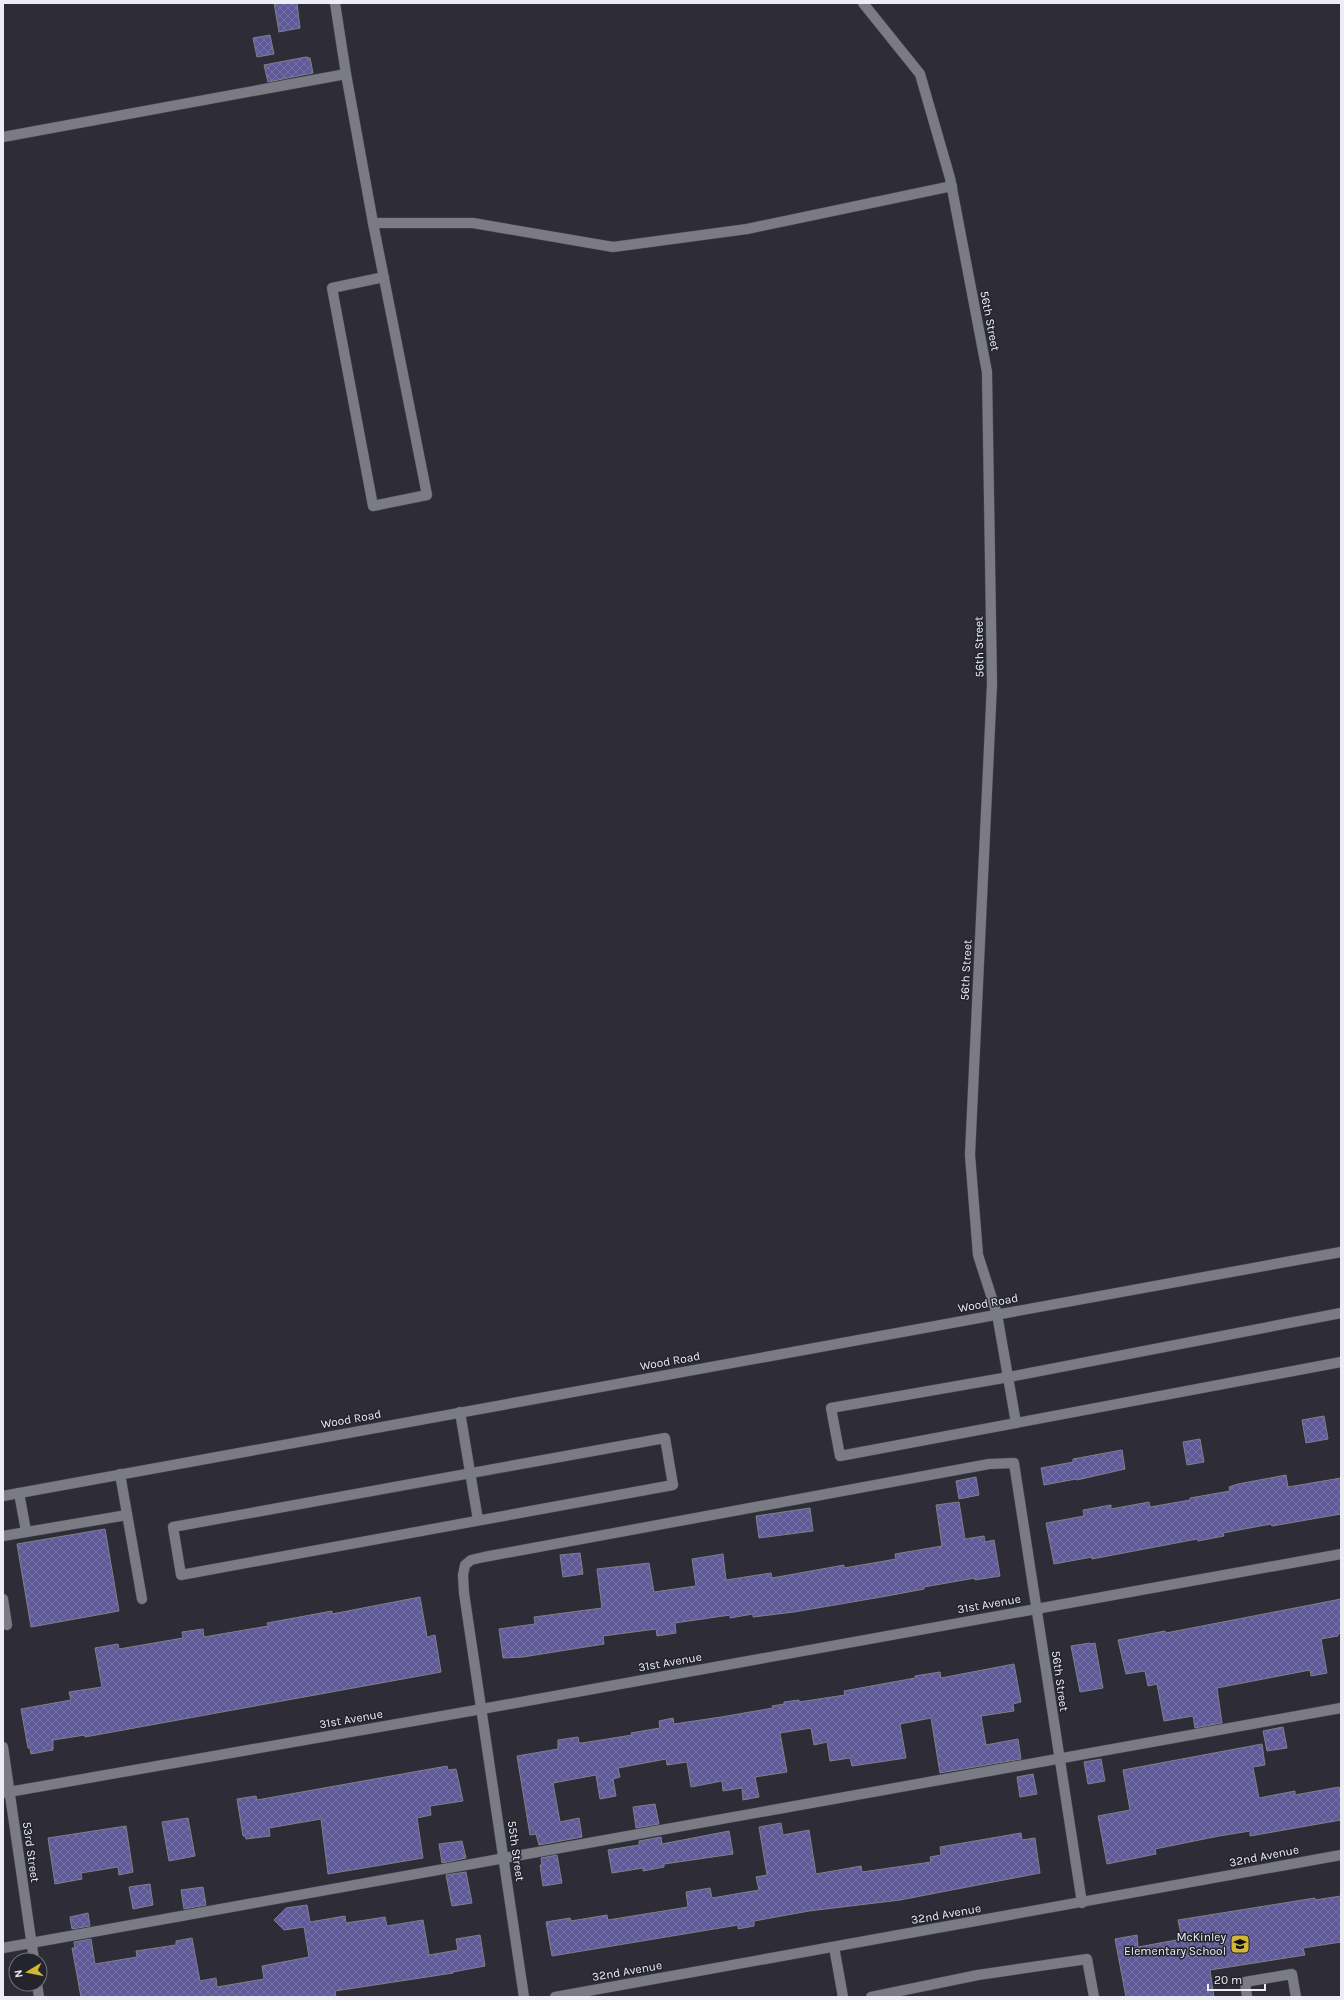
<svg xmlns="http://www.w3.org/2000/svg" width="1344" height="2000" font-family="Karla,sans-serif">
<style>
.building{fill:url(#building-cross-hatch);stroke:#7f7f8a}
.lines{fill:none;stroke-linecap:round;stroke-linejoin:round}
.minor-casing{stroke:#4a4a51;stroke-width:11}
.minor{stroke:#7b7b86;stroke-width:10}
.labels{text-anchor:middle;stroke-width:3;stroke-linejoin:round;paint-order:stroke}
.street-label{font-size:12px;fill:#ededf3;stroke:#24242d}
.poi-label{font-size:12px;fill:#ededf3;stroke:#24242d;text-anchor:end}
</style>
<defs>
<pattern id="building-cross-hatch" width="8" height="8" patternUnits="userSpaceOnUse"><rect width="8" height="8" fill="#5f5a97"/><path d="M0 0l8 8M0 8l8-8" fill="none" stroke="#7672a6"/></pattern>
</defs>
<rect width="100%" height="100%" fill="#2e2d37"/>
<g class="building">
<polygon points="274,3 297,3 300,28 279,32"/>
<polygon points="270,35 274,54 257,57 253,38"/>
<polygon points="306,57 310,58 313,73 268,82 264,65"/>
<polygon points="1324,1416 1328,1439 1306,1443 1302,1420"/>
<polygon points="1200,1439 1204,1462 1187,1465 1183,1442"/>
<polygon points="1122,1450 1125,1469 1077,1480 1076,1479 1044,1485 1041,1468 1073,1462 1073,1459"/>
<polygon points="1286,1475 1288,1487 1341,1478 1341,1514 1272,1526 1271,1524 1223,1533 1224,1536 1198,1541 1197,1539 1092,1559 1092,1557 1054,1564 1046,1523 1084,1516 1083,1510 1111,1505 1111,1509 1149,1502 1150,1507 1190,1500 1190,1498 1230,1491 1229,1487 1238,1484"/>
<polygon points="976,1477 979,1495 959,1499 956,1481"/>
<polygon points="959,1502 965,1539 984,1536 985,1542 994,1540 1000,1576 975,1580 975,1578 924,1587 924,1589 887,1596 794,1612 753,1617 753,1614 730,1618 730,1615 675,1623 676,1633 657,1636 656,1629 603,1636 604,1644 523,1657 503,1658 499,1629 535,1624 534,1617 602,1608 597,1569 649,1563 654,1592 696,1586 692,1559 723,1554 726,1580 771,1573 772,1578 844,1565 844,1568 896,1559 895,1554 942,1546 936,1505"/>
<polygon points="810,1508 813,1531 759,1538 756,1516"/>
<polygon points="105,1529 119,1611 31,1627 17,1544"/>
<polygon points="580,1553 583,1574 563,1577 560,1555"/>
<polygon points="420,1597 427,1637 435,1635 441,1672 85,1737 85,1735 53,1740 53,1750 31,1754 30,1748 28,1748 21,1709 71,1700 69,1692 102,1687 95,1648 118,1644 119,1649 183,1638 182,1632 203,1629 204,1637 268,1626 267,1623 332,1611 332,1614"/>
<polygon points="1341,1599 1341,1633 1338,1634 1338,1636 1321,1639 1327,1673 1311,1676 1310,1670 1217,1688 1222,1723 1195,1728 1193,1716 1164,1721 1157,1684 1148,1686 1145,1671 1126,1674 1118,1640 1165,1631 1166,1633"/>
<polygon points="1090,1643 1090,1644 1095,1643 1103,1688 1080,1692 1071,1646"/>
<polygon points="1014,1664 1021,1702 1013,1704 1014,1711 981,1716 986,1745 1018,1739 1021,1759 940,1773 931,1718 900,1724 906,1758 852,1766 850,1758 830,1761 827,1742 814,1745 811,1728 780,1733 787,1772 755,1777 759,1797 743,1800 742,1788 723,1791 722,1781 691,1787 687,1762 667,1765 666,1759 618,1768 620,1777 613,1779 616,1796 600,1799 596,1775 553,1783 560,1822 579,1818 582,1837 539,1845 536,1834 530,1835 517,1756 558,1749 558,1740 578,1737 579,1743 582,1743 632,1735 631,1733 660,1728 659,1721 673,1718 674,1724 721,1717 773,1708 772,1706 784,1704 784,1702 799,1700 799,1702 845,1695 844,1691 915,1678 915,1676 940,1672 941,1678"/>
<polygon points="1283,1727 1287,1748 1267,1751 1263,1731"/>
<polygon points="1262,1744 1265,1765 1253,1767 1259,1798 1295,1791 1295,1795 1339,1787 1341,1799 1341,1820 1250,1836 1250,1831 1219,1836 1155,1849 1156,1854 1107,1864 1098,1816 1130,1810 1123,1770"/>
<polygon points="1101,1759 1105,1781 1088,1784 1084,1762"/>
<polygon points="447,1766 448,1770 456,1769 463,1801 430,1806 431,1815 417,1818 423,1858 328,1874 321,1819 269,1828 270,1836 246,1839 245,1836 243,1836 237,1799 256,1796 257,1800"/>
<polygon points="1033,1774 1037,1794 1020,1797 1017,1777"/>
<polygon points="655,1804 659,1824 636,1828 633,1807"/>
<polygon points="188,1818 195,1856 169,1861 162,1822"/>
<polygon points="781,1823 783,1835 809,1830 816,1874 861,1866 862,1872 931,1862 930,1857 941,1855 940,1847 1021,1833 1022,1840 1035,1838 1040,1873 900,1900 809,1911 754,1921 754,1926 738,1929 738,1925 552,1956 546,1922 570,1918 571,1921 607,1915 608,1920 688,1907 686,1892 710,1888 712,1898 759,1890 756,1877 767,1875 759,1827"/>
<polygon points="126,1826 133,1872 119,1875 118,1867 81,1873 82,1879 55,1884 48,1838"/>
<polygon points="729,1831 733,1854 664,1864 664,1867 643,1871 643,1868 612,1873 608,1850 639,1845 639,1841 661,1837 662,1844"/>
<polygon points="462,1841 466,1858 442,1863 439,1844"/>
<polygon points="557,1855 562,1883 543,1886 540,1865 542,1865 541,1858"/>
<polygon points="466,1872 472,1903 452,1906 446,1875"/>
<polygon points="150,1884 153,1905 133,1909 129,1887"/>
<polygon points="203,1887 206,1905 184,1909 181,1890"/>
<polygon points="1341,1896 1341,1942 1303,1948 1305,1955 1210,1970 1214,1997 1126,1997 1115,1939 1137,1935 1138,1947 1182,1939 1178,1920 1315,1898 1315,1900"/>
<polygon points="307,1905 310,1922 345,1916 346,1923 385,1917 387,1926 423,1920 429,1955 458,1950 456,1939 480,1935 485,1966 453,1972 453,1973 335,1991 336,1997 81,1997 72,1948 75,1948 74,1942 91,1939 95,1964 137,1957 136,1951 176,1945 176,1941 192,1938 200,1981 216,1978 217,1987 264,1979 262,1966 309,1957 304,1927 284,1930 274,1920 286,1908"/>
<polygon points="88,1913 90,1926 72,1929 70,1917"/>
</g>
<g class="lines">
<g class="minor-casing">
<g id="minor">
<polyline points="335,3 346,74 373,223 473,223 613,247 747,229 952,186"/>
<polyline points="863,3 920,74 950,178 987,372 992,684 970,1155 978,1255 997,1314 1016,1423"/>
<polyline points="3,137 346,74"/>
<polyline points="373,223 427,495 373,506 332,288 384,277"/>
<polyline points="1341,1313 1009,1377 831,1408 840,1456 1341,1362"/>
<polyline points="460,1412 478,1520"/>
<polygon points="665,1438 673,1485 181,1575 173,1527"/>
<polyline points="120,1474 142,1599"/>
<polyline points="19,1493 26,1531"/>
<polyline points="3,1496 1341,1252"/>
<polyline points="3,1536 127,1515"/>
<polyline points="3,1599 7,1625"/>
<polyline points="3,1747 34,1960"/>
<polyline points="3,1793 482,1709 1341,1554"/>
<polyline points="834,1947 843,1997"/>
<polyline points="3,1948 1341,1708"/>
<polyline points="37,1984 39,1997"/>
<polyline points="524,1997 464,1593 463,1575 465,1565 471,1560 484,1557 989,1464 1014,1463 1082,1903"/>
<polyline points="555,1997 1341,1855"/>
<polyline points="871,1997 978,1975 1087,1959 1094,1997"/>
<polyline points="1247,1997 1245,1982 1292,1974 1296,1997"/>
</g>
</g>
<use href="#minor" class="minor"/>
</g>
<defs>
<g id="school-square" transform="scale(1)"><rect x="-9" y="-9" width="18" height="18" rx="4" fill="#d3b635" stroke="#24242d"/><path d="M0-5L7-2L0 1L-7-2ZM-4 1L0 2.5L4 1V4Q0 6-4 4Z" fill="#111"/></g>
</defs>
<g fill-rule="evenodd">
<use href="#school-square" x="1240" y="1944"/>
</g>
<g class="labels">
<g class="street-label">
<text transform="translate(990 321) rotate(79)" y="4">56th Street</text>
<text transform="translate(979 647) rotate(-91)" y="4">56th Street</text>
<text transform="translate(966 970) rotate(-87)" y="4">56th Street</text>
<text transform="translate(988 1303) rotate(-10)" y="4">Wood Road</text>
<text transform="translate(670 1361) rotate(-10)" y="4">Wood Road</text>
<text transform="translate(351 1419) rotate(-10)" y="4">Wood Road</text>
<text transform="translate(989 1604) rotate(-10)" y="4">31st Avenue</text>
<text transform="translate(670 1662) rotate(-10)" y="4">31st Avenue</text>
<text transform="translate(1060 1681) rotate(82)" y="4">56th Street</text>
<text transform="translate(351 1719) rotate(-10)" y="4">31st Avenue</text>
<text transform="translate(516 1851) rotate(82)" y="4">55th Street</text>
<text transform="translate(31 1852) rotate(82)" y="4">53rd Street</text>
<text transform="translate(1264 1856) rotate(-11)" y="4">32nd Avenue</text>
<text transform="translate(946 1914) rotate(-10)" y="4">32nd Avenue</text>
<text transform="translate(627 1971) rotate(-10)" y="4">32nd Avenue</text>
</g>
<g class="poi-label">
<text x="1226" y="1941">McKinley<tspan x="1226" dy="14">Elementary School</tspan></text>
</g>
</g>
<rect width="1344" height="2000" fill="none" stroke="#ededf3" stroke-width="8"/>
<g transform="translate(28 1972) rotate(260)"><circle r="19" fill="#24242d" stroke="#74747c"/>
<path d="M0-3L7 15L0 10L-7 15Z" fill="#d3b635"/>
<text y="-6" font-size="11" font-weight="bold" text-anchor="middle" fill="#ededf3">N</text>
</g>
<path d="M1208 1984v6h57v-6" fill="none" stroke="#ededf3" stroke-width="2"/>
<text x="1214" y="1984" font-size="12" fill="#ededf3" stroke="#24242d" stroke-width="3" paint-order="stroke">20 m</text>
</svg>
